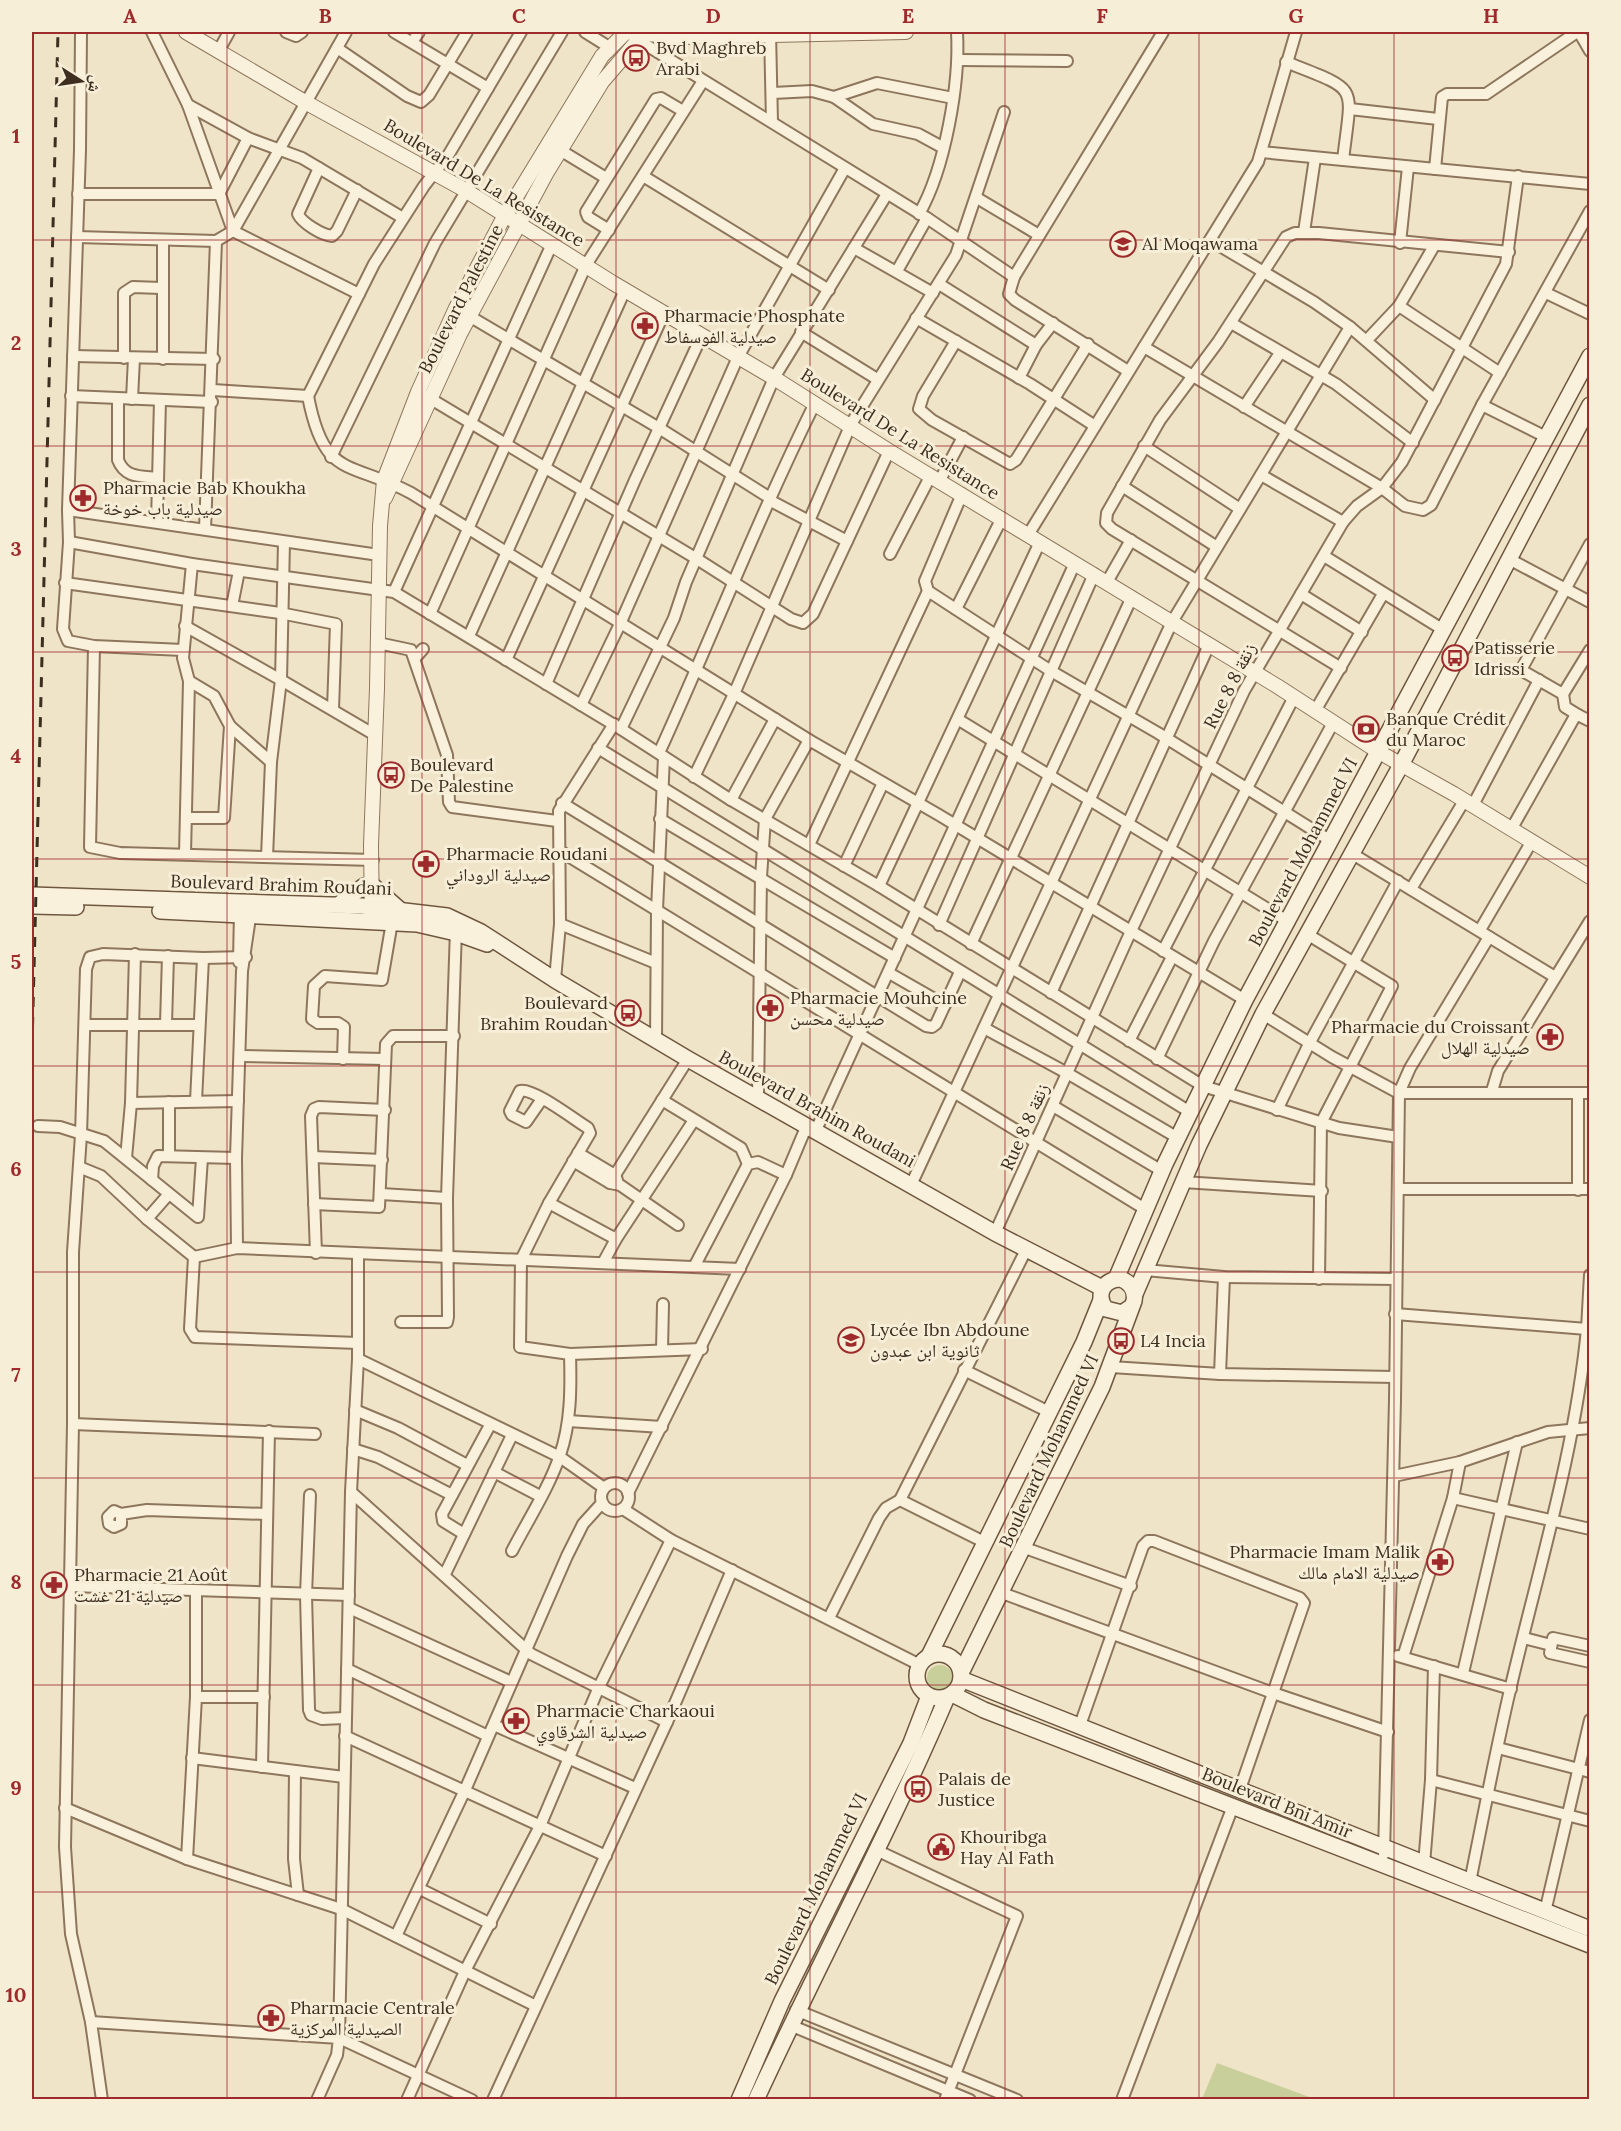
<svg xmlns="http://www.w3.org/2000/svg" width="1621" height="2131" font-family="Lora,'Noto Naskh Arabic',serif">
<style>
.green{fill:#c9cf9b}
.lines{fill:none;stroke-linecap:round;stroke-linejoin:round}
.minor-casing{stroke:#8d765c;stroke-width:14}
.tertiary-casing{stroke:#8d765c;stroke-width:16}
.secondary-casing{stroke:#6f573f;stroke-width:18}
.minor{stroke:#faf1dc;stroke-width:10}
.tertiary{stroke:#faf1dc;stroke-width:14}
.secondary{stroke:#faf1dc;stroke-width:15}
.rail{stroke:#3d2e20;stroke-width:3;stroke-dasharray:10 10;stroke-linecap:butt}
.grid{fill:none;stroke:#9e2a2b;stroke-width:1.5;stroke-opacity:0.55}
.labels{text-anchor:middle;stroke-width:6;stroke-linejoin:round;paint-order:stroke}
.poi-label{font-size:18px;fill:#3d2e20;stroke:#f7eed8;text-anchor:start}
.street-label{font-size:18px;fill:#3d2e20;stroke:#f7eed8}
.neatline{fill:none;stroke:#9e2a2b;stroke-width:2}
.grid-label{font-size:20px;text-anchor:middle;font-weight:bold;fill:#9e2a2b}
</style>
<rect width="100%" height="100%" fill="#f0e4c8"/>
<g class="green">
<circle cx="940" cy="1678" r="13"/>
<polygon points="1217,2063 1315,2099 1202,2099"/>
</g>
<g class="lines">
<g class="minor-casing">
<g id="minor">
<polyline points="81,32 80,150 68,510 379,555"/>
<polyline points="152,32 188,105 233,231 359,294"/>
<polyline points="286,32 296,36 302,32"/>
<polyline points="394,32 488,88"/>
<path d="M521,32L449,154L424,186L374,264L308,396C324,480 349,460 411,493L809,740L939,815L1245,1000"/>
<polyline points="585,32 609,47"/>
<polyline points="770,32 772,122"/>
<polyline points="1579,32 1590,51"/>
<polyline points="638,40 927,218 1014,277 1163,32"/>
<polyline points="412,42 419,32"/>
<polyline points="337,48 407,96 421,102 429,95 467,32"/>
<polyline points="219,50 229,32"/>
<polyline points="958,60 1067,61"/>
<path d="M1286,62C1361,92 1352,82 1343,160"/>
<polyline points="773,93 812,91 834,97 873,124 918,134 942,147"/>
<polyline points="834,97 877,83 953,98"/>
<polyline points="188,105 248,138 302,158 403,218"/>
<polyline points="1350,109 1438,119"/>
<polyline points="560,150 606,178"/>
<polyline points="1261,152 1590,184"/>
<path d="M319,168L298,214C302,223 322,235 332,236L337,231L357,190"/>
<polyline points="1435,169 1442,97 1447,94 1486,94 1577,32"/>
<polyline points="643,176 829,290"/>
<polyline points="78,194 219,194 248,138"/>
<polyline points="977,198 1039,235"/>
<path d="M919,214C945,169 960,83 957,32"/>
<polyline points="609,230 588,217 586,212 656,99 661,98 683,111"/>
<polyline points="1304,232 1315,158"/>
<polyline points="77,237 216,241 233,231 346,32"/>
<polyline points="163,240 163,359"/>
<polyline points="1400,243 1408,167"/>
<polyline points="854,248 933,293"/>
<polyline points="897,271 927,218"/>
<polyline points="1014,277 1009,294 1015,300 1128,371"/>
<polyline points="939,284 1036,345"/>
<polyline points="1546,293 1590,314"/>
<polyline points="1399,306 1500,373"/>
<polyline points="464,313 659,428 770,498"/>
<polyline points="916,318 1030,384 1095,426"/>
<polyline points="1231,323 1336,384 1413,443"/>
<polyline points="1350,327 1435,400"/>
<polyline points="801,332 877,379"/>
<polyline points="1367,340 1399,306 1434,246"/>
<polyline points="956,341 923,396 919,409 932,420 1010,464 1016,460 1088,344"/>
<polyline points="1144,347 1382,488 1405,506 1423,510 1431,505 1482,405 1590,211"/>
<polyline points="73,356 214,359"/>
<polyline points="124,358 124,293 133,287 161,288"/>
<polyline points="1019,378 1036,345 1053,323"/>
<polyline points="213,390 308,396"/>
<polyline points="71,396 212,402"/>
<polyline points="426,396 697,559 791,619 803,623 813,614 889,451"/>
<path d="M118,399V460C125,478 140,476 158,478"/>
<polyline points="132,399 134,358"/>
<polyline points="1482,405 1546,437"/>
<polyline points="1244,407 1280,353"/>
<polyline points="1144,446 1240,509"/>
<polyline points="331,457 435,243 562,32"/>
<polyline points="1261,475 1343,522"/>
<polyline points="940,480 963,437"/>
<polyline points="1122,486 1217,547"/>
<polyline points="962,494 925,581 928,591 1051,671 1158,733 1331,841"/>
<polyline points="769,500 847,541"/>
<polyline points="68,510 69,542 63,629 68,641 94,646 183,650"/>
<polyline points="157,522 160,400"/>
<polyline points="205,529 216,241"/>
<polyline points="1028,535 1258,162 1296,32"/>
<polyline points="69,542 192,564 394,592 621,729 731,800 879,886 1203,1086 1339,1128 1398,1137"/>
<polyline points="284,542 281,680 375,735"/>
<polyline points="1590,544 1521,670 1563,694 1590,650"/>
<polyline points="890,554 931,475"/>
<polyline points="1324,556 1442,629"/>
<polyline points="1509,559 1590,602"/>
<polyline points="1107,582 1131,540"/>
<polyline points="65,583 280,613 336,624 333,709"/>
<polyline points="394,592 552,244"/>
<polyline points="1301,594 1362,632"/>
<polyline points="232,606 239,571"/>
<polyline points="956,609 1002,518"/>
<polyline points="430,614 586,265 703,81"/>
<polyline points="185,626 281,680 271,762 267,857"/>
<polyline points="469,636 625,290"/>
<polyline points="378,643 411,650 447,755 449,802 452,807 557,821"/>
<polyline points="94,646 90,847 120,853 373,860"/>
<polyline points="415,658 423,649"/>
<polyline points="506,660 664,313"/>
<polyline points="1341,668 1112,529 1106,523 1107,513 1160,420 1218,342 1286,237 1295,233 1319,233 1509,252"/>
<polyline points="546,684 635,480 702,335"/>
<polyline points="1563,694 1565,707 1578,715"/>
<polyline points="581,705 620,624 738,357 845,168"/>
<polyline points="1315,711 1383,594"/>
<polyline points="959,720 1289,922"/>
<polyline points="230,726 271,762"/>
<polyline points="621,729 674,618 686,582 774,378 887,194"/>
<polyline points="598,748 1190,1112"/>
<path d="M659,753C712,637 758,518 815,403"/>
<polyline points="694,777 734,694 851,424 956,255 1004,112"/>
<polyline points="731,800 775,719"/>
<polyline points="562,803 926,1026 932,1027 936,1024 960,972"/>
<polyline points="1473,805 1539,680"/>
<polyline points="186,818 224,818 230,726 214,696 189,681"/>
<polyline points="660,819 895,958"/>
<polyline points="1512,828 1574,718 1578,715 1590,721"/>
<polyline points="809,845 928,591"/>
<polyline points="560,851 1145,1209"/>
<polyline points="1351,853 1555,977"/>
<polyline points="185,854 189,681 183,658 192,564"/>
<polyline points="844,866 883,783"/>
<polyline points="879,886 1040,542"/>
<polyline points="1411,889 1464,801"/>
<polyline points="560,924 656,963"/>
<polyline points="939,925 1094,574"/>
<polyline points="1480,930 1532,841"/>
<polyline points="1307,934 1392,986 1321,1123 1319,1279"/>
<polyline points="971,944 1132,597"/>
<polyline points="1163,951 1294,697"/>
<polyline points="239,962 240,910"/>
<polyline points="889,973 945,1005"/>
<polyline points="555,980 560,924 559,811 614,724"/>
<polyline points="1051,993 1209,645"/>
<polyline points="1263,1014 1332,1057 1399,1093 1590,1093"/>
<polyline points="166,1024 168,956"/>
<polyline points="86,1025 198,1025"/>
<polyline points="984,1028 1067,1073 1178,1138"/>
<polyline points="656,1040 657,910 664,757"/>
<polyline points="1129,1041 1172,957"/>
<polyline points="241,1056 385,1059"/>
<polyline points="343,1059 344,1027 338,1023 318,1023 312,1019 314,986 325,976 382,980 392,922"/>
<polyline points="1157,1059 1214,941 1333,723"/>
<polyline points="1492,1091 1498,1071 1590,921"/>
<polyline points="758,1098 761,877 765,819 809,740"/>
<polyline points="662,1100 741,1148 748,1164"/>
<polyline points="196,1101 203,958"/>
<polyline points="131,1103 238,1101"/>
<polyline points="1053,1106 1162,1171"/>
<polyline points="1277,1110 1309,1044 1398,881"/>
<polyline points="38,1126 60,1127 104,1141 198,1217 202,1158"/>
<polyline points="816,1130 1075,563"/>
<polyline points="578,1153 615,1175 617,1180"/>
<polyline points="169,1156 169,1102"/>
<polyline points="313,1157 382,1160"/>
<polyline points="126,1158 131,1103 135,954"/>
<polyline points="573,1161 610,1183 620,1185 678,1225"/>
<polyline points="79,1167 101,1176 147,1219 194,1257 237,1248 740,1269"/>
<polyline points="152,1180 153,1166 158,1156 236,1158"/>
<polyline points="1183,1182 1322,1191"/>
<polyline points="610,1183 688,1059"/>
<polyline points="911,1185 1172,622 1350,327 1314,302 1210,240"/>
<polyline points="1398,1189 1590,1189"/>
<polyline points="1578,1190 1578,1093"/>
<polyline points="381,1194 447,1198"/>
<polyline points="549,1203 616,1239"/>
<polyline points="314,1204 379,1207 386,1044 393,1036 454,1036"/>
<polyline points="147,1219 168,1195"/>
<polyline points="995,1233 1131,931 1244,691 1343,522 1357,506 1382,488 1402,462 1506,264 1518,176"/>
<polyline points="237,1248 236,1158 242,971 251,911"/>
<polyline points="316,1253 311,1116 314,1109 319,1107 385,1110"/>
<polyline points="358,1255 358,1359 351,1492 339,2038 472,2100"/>
<polyline points="194,1257 190,1329 195,1337 358,1343"/>
<polyline points="603,1263 616,1239 694,1120"/>
<polyline points="694,1267 748,1164 758,1162 786,1175"/>
<polyline points="1145,1270 1224,1277 1396,1279"/>
<polyline points="1395,1314 1587,1329 1590,1275"/>
<polyline points="401,1322 447,1322 448,1317 447,1198 456,929"/>
<polyline points="662,1350 663,1304"/>
<polyline points="570,1354 702,1349"/>
<polyline points="358,1359 560,1457 604,1488"/>
<polyline points="1111,1367 1220,1374 1395,1377"/>
<polyline points="964,1370 1049,1412"/>
<polyline points="1220,1374 1224,1277"/>
<polyline points="355,1410 398,1428 467,1465"/>
<polyline points="568,1421 662,1427"/>
<polyline points="73,1424 315,1434"/>
<polyline points="353,1449 378,1457 452,1495"/>
<polyline points="494,1472 540,1496"/>
<polyline points="1394,1476 1460,1462 1548,1432 1590,1428"/>
<circle cx="615" cy="1497" r="14"/>
<polyline points="351,1492 531,1654 667,1722"/>
<polyline points="628,1493 786,1175 807,1125"/>
<polyline points="310,1495 306,1595 309,1710 311,1715 322,1719 345,1718"/>
<polyline points="1453,1498 1590,1529"/>
<polyline points="900,1500 986,1543"/>
<polyline points="623,1509 671,1540 920,1665"/>
<polyline points="121,1514 121,1524 114,1527 109,1524 108,1517 114,1511 121,1514 147,1510 267,1514"/>
<polyline points="464,1534 443,1521 442,1514 490,1425"/>
<polyline points="1025,1548 1131,1586"/>
<path d="M512,1551C528,1520 549,1488 560,1455C571,1423 571,1388 570,1354L520,1347L521,1260L549,1203L590,1133L588,1128C575,1120 532,1087 520,1091L510,1111L512,1115L526,1122L542,1099"/>
<polyline points="445,1574 512,1435"/>
<polyline points="70,1586 349,1595"/>
<polyline points="1002,1593 1273,1693 1388,1732"/>
<polyline points="349,1608 511,1682"/>
<polyline points="829,1618 879,1518 886,1508 900,1500 1026,1250"/>
<polyline points="1524,1638 1551,1645"/>
<polyline points="1590,1646 1553,1638 1550,1653 1590,1662"/>
<polyline points="1398,1656 1511,1689"/>
<polyline points="1403,1657 1453,1498 1460,1462"/>
<polyline points="347,1669 488,1736"/>
<polyline points="1463,1673 1517,1442"/>
<polyline points="196,1697 264,1697"/>
<polyline points="494,1725 635,1788"/>
<polyline points="1079,1728 1143,1546 1148,1541 1154,1541 1300,1598 1304,1603 1240,1789"/>
<polyline points="345,1736 606,1856"/>
<polyline points="1498,1748 1590,1772"/>
<polyline points="192,1758 344,1777"/>
<polyline points="262,1767 269,1431"/>
<polyline points="295,1771 294,1859 298,1895"/>
<polyline points="1431,1780 1590,1821"/>
<polyline points="65,1808 187,1859 341,1909 536,2006"/>
<polyline points="876,1850 1017,1916 945,2100"/>
<polyline points="1384,1854 1395,1400 1399,1093 1410,1068 1489,937"/>
<polyline points="187,1859 196,1697 196,1591"/>
<polyline points="1424,1864 1431,1780 1434,1666"/>
<path d="M1470,1882C1483,1818 1495,1754 1510,1690C1538,1570 1575,1452 1587,1329"/>
<polyline points="420,1889 491,1924"/>
<polyline points="1545,1912 1590,1720"/>
<polyline points="396,1936 465,1790 567,1556 583,1524 602,1503"/>
<polyline points="796,2010 1017,2100"/>
<polyline points="91,2022 339,2038 337,2055 317,2100"/>
<polyline points="790,2025 970,2100"/>
<polyline points="102,2100 91,2022 71,1934 65,1847 73,1424 73,1252 81,1135 86,969 90,957 103,954 203,958 246,957"/>
<polyline points="407,2100 466,1969 540,1826 599,1687 671,1540"/>
<polyline points="493,2100 667,1722 732,1570"/>
<polyline points="1122,2100 1233,1806"/>
</g>
</g>
<g class="tertiary-casing">
<g id="tertiary">
<polyline points="186,32 305,102 465,190 613,283 774,378 889,451 1277,686 1379,752 1454,794 1590,877"/>
<polyline points="385,498 460,334 547,172 602,82 645,32"/>
<polyline points="372,918 371,845 377,688 380,526 384,480 418,392 456,308 505,215 602,56 626,32 679,37 906,32"/>
</g>
</g>
<g class="secondary-casing">
<g id="secondary">
<polyline points="372,885 399,909"/>
<polyline points="32,895 362,906 447,916 481,932 555,980 688,1059 995,1233 1102,1288"/>
<polyline points="338,905 364,886"/>
<polyline points="32,906 76,907"/>
<polyline points="160,911 417,924 456,933 487,944"/>
<polyline points="1116,1279 1165,1164 1245,1000 1590,356"/>
<polyline points="1135,1294 1199,1145 1263,1014 1401,765 1590,405"/>
<circle cx="939" cy="1676" r="22"/>
<polyline points="929,1656 1084,1342 1101,1300"/>
<path d="M961,1673L1102,1387L1134,1301C1136,1290 1131,1283 1121,1279C1103,1279 1095,1295 1106,1309L1122,1313L1131,1307"/>
<polyline points="961,1679 1590,1929"/>
<polyline points="952,1694 984,1710 1590,1945"/>
<polyline points="739,2100 782,2001 911,1743 929,1696"/>
<path d="M756,2100C818,1965 889,1833 947,1697"/>
</g>
</g>
<use href="#minor" class="minor"/>
<use href="#tertiary" class="tertiary"/>
<use href="#secondary" class="secondary"/>
<polyline class="rail" points="32,1047 58,32"/>
</g>
<path class="grid" d="M227,32V2100M422,32V2100M616,32V2100M810,32V2100M1005,32V2100M1199,32V2100M1394,32V2100M32,240H1590M32,446H1590M32,652H1590M32,859H1590M32,1066H1590M32,1272H1590M32,1478H1590M32,1685H1590M32,1892H1590"/>
<defs>
<g id="bus-ring" transform="scale(1.35)"><circle r="9.5" fill="#f7eed8" stroke="#9e2a2b" stroke-width="1.5"/><path d="M-5-6H5V4H4V6H2V4H-2V6H-4V4H-5ZM-3.5-4V0h7V-4ZM-3.5 1.2v1.5H-2V1.2ZM2 1.2v1.5H3.5V1.2Z" fill="#9e2a2b"/></g>
<g id="school-ring" transform="scale(1.35)"><circle r="9.5" fill="#f7eed8" stroke="#9e2a2b" stroke-width="1.5"/><path d="M0-5L7-2L0 1L-7-2ZM-4 1L0 2.5L4 1V4Q0 6-4 4Z" fill="#9e2a2b"/></g>
<g id="pharmacy-ring" transform="scale(1.35)"><circle r="9.5" fill="#f7eed8" stroke="#9e2a2b" stroke-width="1.5"/><path d="M-2-6h4v4h4v4h-4v4h-4v-4h-4v-4h4Z" fill="#9e2a2b"/></g>
<g id="bank-ring" transform="scale(1.35)"><circle r="9.5" fill="#f7eed8" stroke="#9e2a2b" stroke-width="1.5"/><path d="M-6-4H6V4H-6ZM0-2.3a2.3 2.3 0 1 0 0 4.6a2.3 2.3 0 1 0 0-4.6Z" fill="#9e2a2b"/></g>
<g id="civic-ring" transform="scale(1.35)"><circle r="9.5" fill="#f7eed8" stroke="#9e2a2b" stroke-width="1.5"/><path d="M-.6-6.5H3V-4.5H.6V-3L4-1V1h2V6H-6V1h2V-1L-.6-3ZM-1.2 2.5V6h2.4V2.5Z" fill="#9e2a2b"/></g>
</defs>
<g fill-rule="evenodd">
<use href="#bus-ring" x="636" y="58"/>
<use href="#school-ring" x="1123" y="244"/>
<use href="#pharmacy-ring" x="645" y="326"/>
<use href="#pharmacy-ring" x="83" y="498"/>
<use href="#bus-ring" x="1455" y="658"/>
<use href="#bank-ring" x="1366" y="729"/>
<use href="#bus-ring" x="391" y="775"/>
<use href="#pharmacy-ring" x="426" y="864"/>
<use href="#pharmacy-ring" x="770" y="1008"/>
<use href="#bus-ring" x="628" y="1013"/>
<use href="#pharmacy-ring" x="1550" y="1037"/>
<use href="#school-ring" x="851" y="1340"/>
<use href="#bus-ring" x="1121" y="1341"/>
<use href="#pharmacy-ring" x="1440" y="1562"/>
<use href="#pharmacy-ring" x="54" y="1585"/>
<use href="#pharmacy-ring" x="516" y="1721"/>
<use href="#bus-ring" x="918" y="1789"/>
<use href="#civic-ring" x="941" y="1847"/>
<use href="#pharmacy-ring" x="271" y="2018"/>
</g>
<g class="labels">
<g class="poi-label">
<text x="656" y="54">Bvd Maghreb<tspan x="656" dy="21">Arabi</tspan></text>
<text x="1142" y="250">Al Moqawama</text>
<text x="664" y="322">Pharmacie Phosphate<tspan x="664" dy="21">صيدلية الفوسفاط</tspan></text>
<text x="103" y="494">Pharmacie Bab Khoukha<tspan x="103" dy="21">صيدلية باب خوخة</tspan></text>
<text x="1474" y="654">Patisserie<tspan x="1474" dy="21">Idrissi</tspan></text>
<text x="1386" y="725">Banque Crédit<tspan x="1386" dy="21">du Maroc</tspan></text>
<text x="410" y="771">Boulevard<tspan x="410" dy="21">De Palestine</tspan></text>
<text x="446" y="860">Pharmacie Roudani<tspan x="446" dy="21">صيدلية الروداني</tspan></text>
<text x="790" y="1004">Pharmacie Mouhcine<tspan x="790" dy="21">صيدلية محسن</tspan></text>
<text x="608" y="1009" text-anchor="end">Boulevard<tspan x="608" dy="21">Brahim Roudan</tspan></text>
<text x="1530" y="1033" text-anchor="end">Pharmacie du Croissant<tspan x="1530" dy="21">صيدلية الهلال</tspan></text>
<text x="870" y="1336">Lycée Ibn Abdoune<tspan x="870" dy="21">ثانوية ابن عبدون</tspan></text>
<text x="1140" y="1347">L4 Incia</text>
<text x="1420" y="1558" text-anchor="end">Pharmacie Imam Malik<tspan x="1420" dy="21">صيدلية الامام مالك</tspan></text>
<text x="74" y="1581">Pharmacie 21 Août<tspan x="74" dy="21">صيدلية 21 غشت</tspan></text>
<text x="536" y="1717">Pharmacie Charkaoui<tspan x="536" dy="21">صيدلية الشرقاوي</tspan></text>
<text x="938" y="1785">Palais de<tspan x="938" dy="21">Justice</tspan></text>
<text x="960" y="1843">Khouribga<tspan x="960" dy="21">Hay Al Fath</tspan></text>
<text x="290" y="2014">Pharmacie Centrale<tspan x="290" dy="21">الصيدلية المركزية</tspan></text>
</g>
<g class="street-label">
<text transform="translate(484 183) rotate(31)" y="6">Boulevard De La Resistance</text>
<text transform="translate(461 299) rotate(-63)" y="6">Boulevard Palestine</text>
<text transform="translate(900 434) rotate(32)" y="6">Boulevard De La Resistance</text>
<text transform="translate(1230 686) rotate(-63)" y="6">Rue 8 8 زنقة</text>
<text transform="translate(1303 852) rotate(-62)" y="6">Boulevard Mohammed VI</text>
<text transform="translate(281 885) rotate(2)" y="6">Boulevard Brahim Roudani</text>
<text transform="translate(817 1109) rotate(29)" y="6">Boulevard Brahim Roudani</text>
<text transform="translate(1025 1127) rotate(-66)" y="6">Rue 8 8 زنقة</text>
<text transform="translate(1049 1451) rotate(-65)" y="6">Boulevard Mohammed VI</text>
<text transform="translate(1277 1803) rotate(22)" y="6">Boulevard Bni Amir</text>
<text transform="translate(816 1889) rotate(-64)" y="6">Boulevard Mohammed VI</text>
</g>
</g>
<rect width="1621" height="2131" fill="none" stroke="#f7eed8" stroke-width="66"/>
<g transform="translate(81 81) rotate(102)" stroke="#f7eed8" stroke-width="4.5" paint-order="stroke">
<path d="M0-4.5L10 22L0 15L-10 22Z" fill="#3d2e20"/>
<text y="-9" font-size="16" font-weight="bold" text-anchor="middle" fill="#3d2e20">ش</text>
</g>
<rect x="33" y="33" width="1555" height="2065" class="neatline"/>
<g class="grid-label">
<text x="130" y="23">A</text>
<text x="325" y="23">B</text>
<text x="519" y="23">C</text>
<text x="713" y="23">D</text>
<text x="908" y="23">E</text>
<text x="1102" y="23">F</text>
<text x="1296" y="23">G</text>
<text x="1491" y="23">H</text>
<text x="16" y="143">1</text>
<text x="16" y="350">2</text>
<text x="16" y="556">3</text>
<text x="16" y="763">4</text>
<text x="16" y="969">5</text>
<text x="16" y="1176">6</text>
<text x="16" y="1382">7</text>
<text x="16" y="1589">8</text>
<text x="16" y="1795">9</text>
<text x="16" y="2002">10</text>
</g>
</svg>
